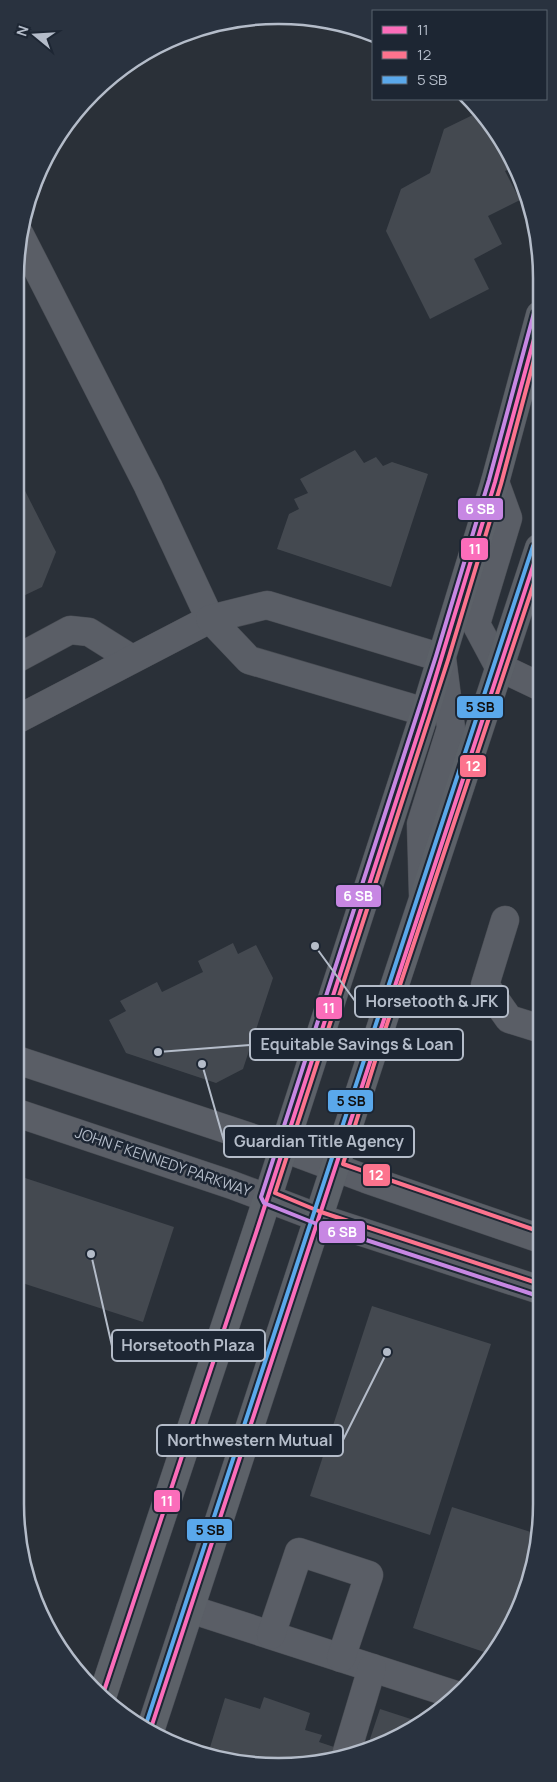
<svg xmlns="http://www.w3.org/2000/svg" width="557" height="1782" font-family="Manrope,sans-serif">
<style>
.building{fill:#444950}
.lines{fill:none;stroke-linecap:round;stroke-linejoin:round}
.minor-casing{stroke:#484c53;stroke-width:29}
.major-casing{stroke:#484c55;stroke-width:29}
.minor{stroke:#5a5e66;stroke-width:28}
.major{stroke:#5c6168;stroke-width:28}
.bus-1-casing{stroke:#1d2633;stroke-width:8}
.bus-2-casing{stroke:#1d2633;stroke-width:8}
.bus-3-casing{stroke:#1d2633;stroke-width:8}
.bus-4-casing{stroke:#1d2633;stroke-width:8}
.bus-1{stroke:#fb6dba;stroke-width:4}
.bus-2{stroke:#fc738d;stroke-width:4}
.bus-3{stroke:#5aa8eb;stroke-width:4}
.bus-4{stroke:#c787e3;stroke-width:4}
.labels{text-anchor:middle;stroke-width:5;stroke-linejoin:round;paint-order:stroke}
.street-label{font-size:15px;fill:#b4bcc9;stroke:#1d2633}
.rim{fill:none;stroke:#b4bcc9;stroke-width:2.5}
.leader{fill:none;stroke:#b4bcc9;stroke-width:2}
.callout-dot{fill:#b4bcc9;stroke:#1d2633;stroke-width:2}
.callout{fill:#1d2633;stroke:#b4bcc9;stroke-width:2}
.callout-label{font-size:16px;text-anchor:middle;font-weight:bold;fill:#b4bcc9}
.line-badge{stroke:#1d2633;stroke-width:2}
.badge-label{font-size:14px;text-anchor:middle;font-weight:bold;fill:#fff}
.pale-badge-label{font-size:14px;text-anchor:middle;font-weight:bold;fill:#111}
</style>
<rect width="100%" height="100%" fill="#2a3038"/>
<g class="building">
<polygon points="481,111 515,162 516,166 505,171 520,200 488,216 502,244 474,259 489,289 430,319 386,231 401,189 430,173 444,129"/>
<polygon points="355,450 364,463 376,457 383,466 392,462 428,474 391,587 277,549 289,514 299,509 294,499 308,493 300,479"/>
<polygon points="19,479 56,552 42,587 19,598"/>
<polygon points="233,943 238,954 256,945 273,978 243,1069 216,1083 126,1053 109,1020 126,1011 120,1001 157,982 162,992 203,972 198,961"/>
<polygon points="16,1175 174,1227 143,1322 16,1281"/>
<polygon points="372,1306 491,1344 430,1535 310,1496"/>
<polygon points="452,1507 537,1534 537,1555 498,1650 493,1655 413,1628"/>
<polygon points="264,1697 310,1713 305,1730 322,1735 319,1742 355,1754 346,1758 244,1765 208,1754 225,1698 260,1709"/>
<polygon points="380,1709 420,1722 367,1748"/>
</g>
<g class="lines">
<g class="minor-casing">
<g id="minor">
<polyline points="495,482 508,518 476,624 499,667 539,686"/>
<polyline points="18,658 70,630 89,632 132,659"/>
<polyline points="18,719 210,619 148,486 20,235"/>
<polyline points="423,894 421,824 451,728 442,658 267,605 210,619 249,660 425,712"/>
<polyline points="505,920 485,985 509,1019 538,1028"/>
<polyline points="17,1060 283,1148 366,1179 538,1238"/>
<polyline points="17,1113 232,1185 319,1218 537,1289"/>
<polyline points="190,1609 456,1695"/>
<polyline points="271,1635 299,1552 369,1575 341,1658"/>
<polyline points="345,1758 372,1668"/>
</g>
</g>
<g class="major-casing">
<g id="major">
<polyline points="103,1694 258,1227 425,712 495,482 540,315"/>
<path d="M150,1731C280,1336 408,942 539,548"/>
</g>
</g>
<use href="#minor" class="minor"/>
<use href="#major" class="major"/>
<g class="bus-1-casing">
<g id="bus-1">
<polyline points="103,1694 258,1227 425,712 495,482 540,317"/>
<polyline points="150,1731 539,548"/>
</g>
</g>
<g class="bus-2-casing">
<g id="bus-2">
<polyline points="538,1231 343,1164 381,1042 539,568"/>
<polyline points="537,1283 321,1212 275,1193 448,660 501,484 539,341"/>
</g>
</g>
<g class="bus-3-casing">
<polyline id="bus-3" points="145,1727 533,546"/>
</g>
<g class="bus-4-casing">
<polyline id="bus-4" points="534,313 489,480 436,656 261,1197 264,1203 317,1224 535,1295"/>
</g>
<use href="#bus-1" class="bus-1"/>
<use href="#bus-2" class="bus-2"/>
<use href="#bus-3" class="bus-3"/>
<use href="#bus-4" class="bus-4"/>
</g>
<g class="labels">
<g class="street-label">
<text transform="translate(163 1162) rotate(19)" y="5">JOHN F KENNEDY PARKWAY</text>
</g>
</g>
<path d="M0 0H557V1782H0ZM278 24H279A254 254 0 0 1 533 278V1504A254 254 0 0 1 279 1758H278A254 254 0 0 1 24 1504V278A254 254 0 0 1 278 24Z" fill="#29323f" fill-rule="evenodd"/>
<path class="rim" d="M278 24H279A254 254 0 0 1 533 278V1504A254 254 0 0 1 279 1758H278A254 254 0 0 1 24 1504V278A254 254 0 0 1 278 24Z"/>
<path class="leader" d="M315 946L355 1001M158 1052L250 1045M202 1064L224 1141M91 1254L112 1346M387 1352L343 1440"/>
<g class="callout-dot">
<circle cx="315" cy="946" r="5"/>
<circle cx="158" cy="1052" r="5"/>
<circle cx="202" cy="1064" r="5"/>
<circle cx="91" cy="1254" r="5"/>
<circle cx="387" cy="1352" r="5"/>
</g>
<g class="callout">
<rect x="355" y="986" width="153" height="31" rx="5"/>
<rect x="250" y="1029" width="213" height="31" rx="5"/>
<rect x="224" y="1126" width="190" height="31" rx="5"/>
<rect x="112" y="1330" width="153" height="31" rx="5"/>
<rect x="157" y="1425" width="186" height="31" rx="5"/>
</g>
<g class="callout-label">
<text x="432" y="1007">Horsetooth &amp; JFK</text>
<text x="357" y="1050">Equitable Savings &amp; Loan</text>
<text x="319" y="1147">Guardian Title Agency</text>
<text x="188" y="1351">Horsetooth Plaza</text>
<text x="250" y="1446">Northwestern Mutual</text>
</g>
<g class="line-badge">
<rect x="457" y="497" width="47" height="24" rx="5" fill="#c787e3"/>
<rect x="460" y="537" width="29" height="24" rx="5" fill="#fb6dba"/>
<rect x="456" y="695" width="48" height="24" rx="5" fill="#5aa8eb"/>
<rect x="459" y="754" width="28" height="24" rx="5" fill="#fc738d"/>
<rect x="335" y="884" width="47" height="24" rx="5" fill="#c787e3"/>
<rect x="315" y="996" width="28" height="24" rx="5" fill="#fb6dba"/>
<rect x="327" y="1089" width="47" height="24" rx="5" fill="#5aa8eb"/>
<rect x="362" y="1163" width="29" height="24" rx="5" fill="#fc738d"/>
<rect x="318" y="1220" width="48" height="24" rx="5" fill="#c787e3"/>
<rect x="153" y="1489" width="28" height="24" rx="5" fill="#fb6dba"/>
<rect x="186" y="1518" width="47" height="24" rx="5" fill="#5aa8eb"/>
</g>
<g class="badge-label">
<text x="480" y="514">6 SB</text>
<text x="475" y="554">11</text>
<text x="473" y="771">12</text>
<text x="358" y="901">6 SB</text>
<text x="329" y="1013">11</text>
<text x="376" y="1180">12</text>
<text x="342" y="1237">6 SB</text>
<text x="167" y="1506">11</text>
</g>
<g class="pale-badge-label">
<text x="480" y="712">5 SB</text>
<text x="351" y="1106">5 SB</text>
<text x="210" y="1535">5 SB</text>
</g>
<rect x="372" y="10" width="175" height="90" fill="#1d2633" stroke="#59626f"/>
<rect x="382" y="26" width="25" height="8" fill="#fb6dba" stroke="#59626f"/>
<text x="417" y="35" font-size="15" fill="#b4bcc9">11</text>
<rect x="382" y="51" width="25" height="8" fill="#fc738d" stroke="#59626f"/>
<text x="417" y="60" font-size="15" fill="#b4bcc9">12</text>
<rect x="382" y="76" width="25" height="8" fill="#5aa8eb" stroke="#59626f"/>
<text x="417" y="85" font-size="15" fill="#b4bcc9">5 SB</text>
<g transform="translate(35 35) rotate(288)" stroke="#1d2633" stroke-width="4" paint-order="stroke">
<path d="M0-4L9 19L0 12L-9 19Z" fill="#b4bcc9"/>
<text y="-8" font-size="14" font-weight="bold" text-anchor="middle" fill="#b4bcc9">N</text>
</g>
</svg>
